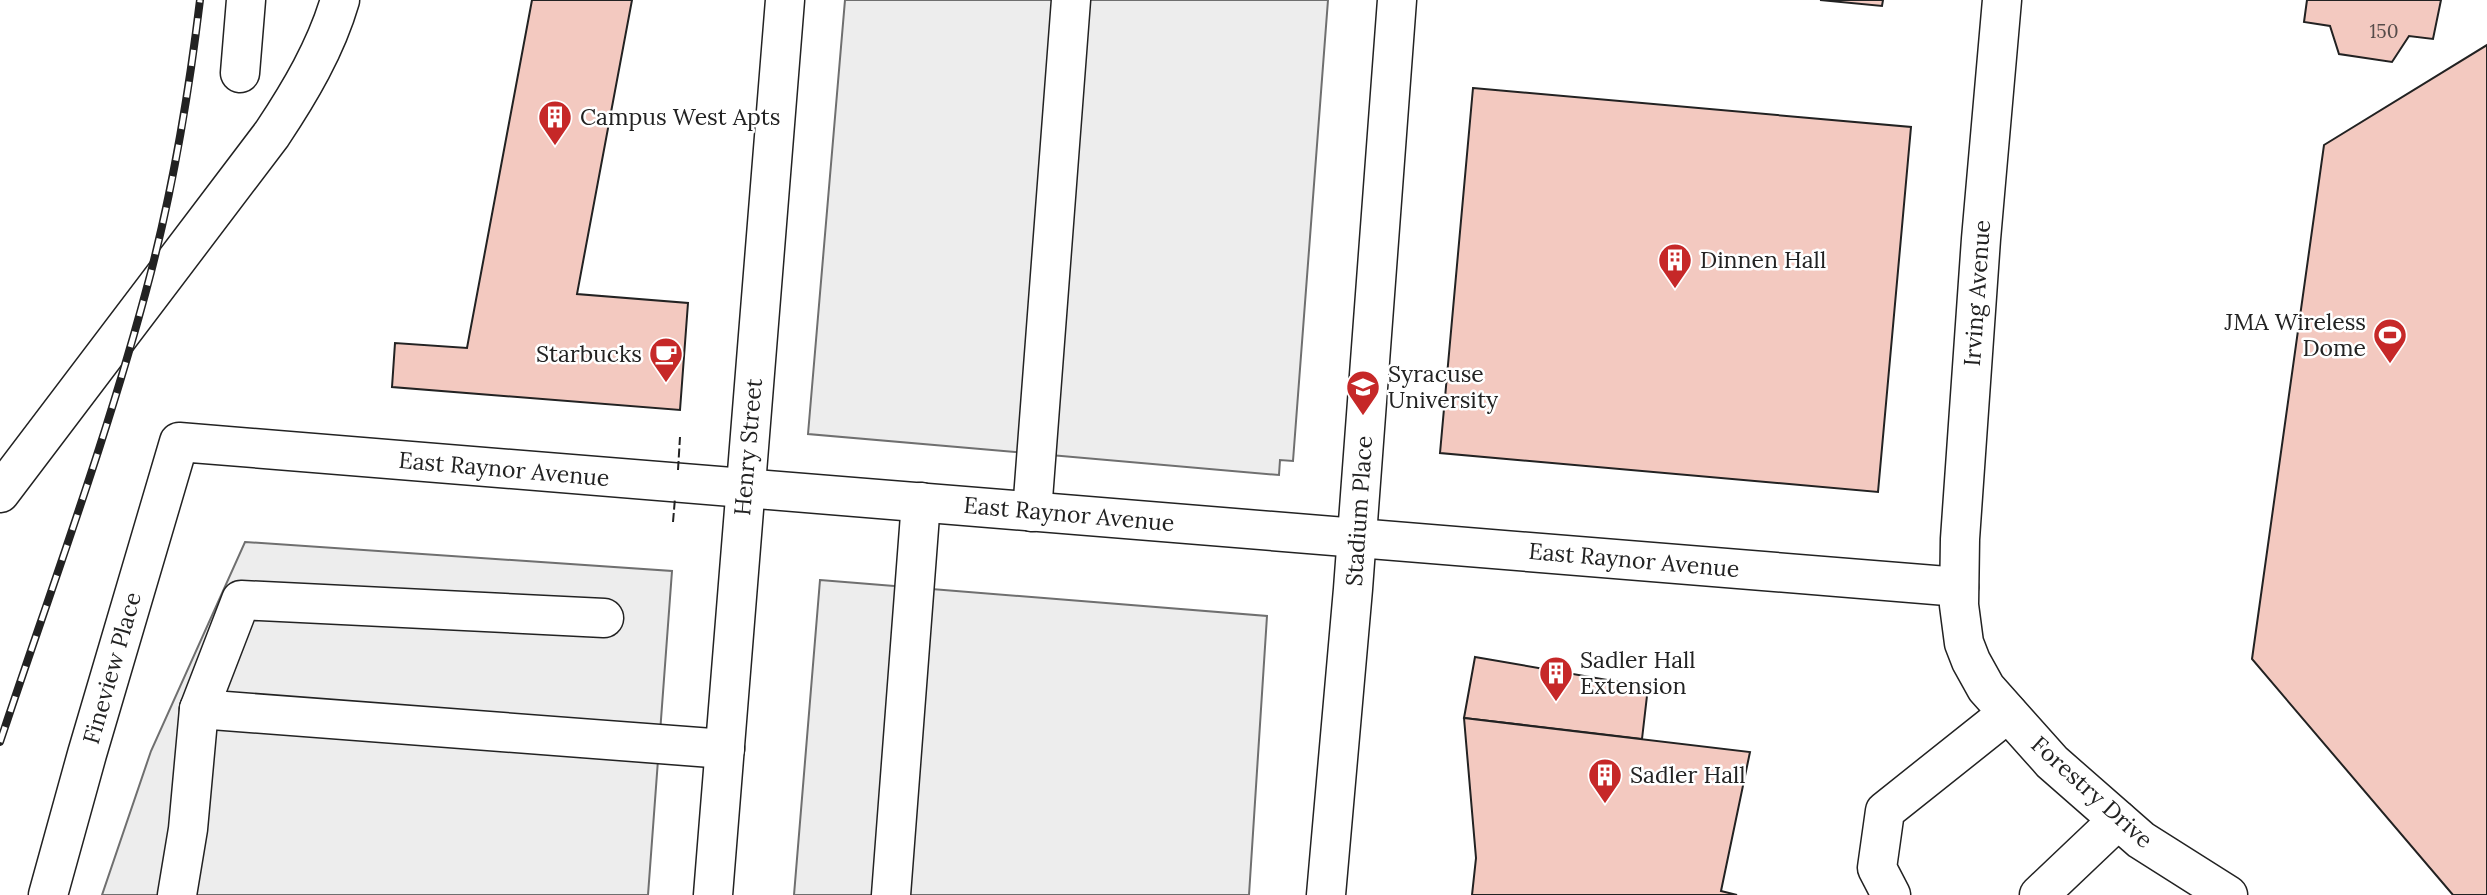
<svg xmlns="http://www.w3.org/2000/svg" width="2487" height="895" font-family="Lora,serif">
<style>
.parking{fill:#ededed;stroke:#6f6f6f;stroke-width:2}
.building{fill:#f3c9c0;stroke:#222;stroke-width:2}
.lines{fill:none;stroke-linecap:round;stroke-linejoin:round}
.minor-casing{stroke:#222;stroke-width:41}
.minor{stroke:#fff;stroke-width:38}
.rail-casing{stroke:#222;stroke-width:8}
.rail{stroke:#fff;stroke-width:5;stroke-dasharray:16;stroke-linecap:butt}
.fence{stroke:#222;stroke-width:2;stroke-dasharray:9 3.5;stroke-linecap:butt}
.labels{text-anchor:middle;stroke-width:5;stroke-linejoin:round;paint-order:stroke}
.number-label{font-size:19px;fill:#564c4a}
.poi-label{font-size:23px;fill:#222;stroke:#fff;text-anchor:start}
.street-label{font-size:23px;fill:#222;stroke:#fff}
</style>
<rect width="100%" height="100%" fill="#fff"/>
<g class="parking">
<polygon points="845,0 1328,0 1293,461 1280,460 1279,475 808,434"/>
<polygon points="245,542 672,571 648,895 102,895 151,751"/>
<polygon points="820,580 1267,616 1249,895 794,895"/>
</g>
<g class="building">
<polygon points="532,0 632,0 577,294 688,303 680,410 392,387 395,343 467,348"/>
<polygon points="1820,0 1883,0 1882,6"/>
<polygon points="2307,0 2441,0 2433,39 2409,36 2392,62 2339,54 2330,26 2304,22"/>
<polygon points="2487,45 2487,895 2453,895 2252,659 2324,145"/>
<polygon points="1473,88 1911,127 1878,492 1440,453"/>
<polygon points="1475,657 1648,687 1642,739 1464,718"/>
<polygon points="1464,718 1750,752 1721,891 1737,895 1472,895 1476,858"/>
</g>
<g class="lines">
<g class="minor-casing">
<g id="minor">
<polyline points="2002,0 1981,239 1960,539 1959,605 1964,643 1971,661 1986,688 2052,762 2141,840 2228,895"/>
<polyline points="240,73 246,0"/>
<path d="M0,493L272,134C300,92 326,48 340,0"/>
<polyline points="1032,512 1071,0"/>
<polyline points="199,709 725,749"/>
<polyline points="48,895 87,754 179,442 1959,587"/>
<polyline points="177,895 188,829 199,709 241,600 604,618"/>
<polyline points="713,895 785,0"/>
<polyline points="891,895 921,502"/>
<polyline points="1326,895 1353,589 1397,0"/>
<polyline points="1891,895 1877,868 1885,811 2008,713"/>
<polyline points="2039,895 2118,820"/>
</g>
</g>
<use href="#minor" class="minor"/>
<g class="rail-casing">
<path id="rail" d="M0,742C52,586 110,430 151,272C174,182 189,92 200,0"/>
</g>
<use href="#rail" class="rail"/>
<g class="fence">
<polyline points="678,470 680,437"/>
<polyline points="673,522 675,498"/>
</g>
</g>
<defs>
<g id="building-pin" transform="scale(1.75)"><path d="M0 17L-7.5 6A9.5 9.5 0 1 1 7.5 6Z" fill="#c62828" stroke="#fff"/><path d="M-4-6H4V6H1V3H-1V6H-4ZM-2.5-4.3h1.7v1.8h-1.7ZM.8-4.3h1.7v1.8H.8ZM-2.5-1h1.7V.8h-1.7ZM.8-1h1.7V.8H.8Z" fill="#fff"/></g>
<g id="stadium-pin" transform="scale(1.75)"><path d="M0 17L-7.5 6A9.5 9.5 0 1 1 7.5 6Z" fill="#c62828" stroke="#fff"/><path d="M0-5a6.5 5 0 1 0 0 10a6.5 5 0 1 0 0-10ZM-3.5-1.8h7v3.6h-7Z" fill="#fff"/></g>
<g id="cafe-pin" transform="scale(1.75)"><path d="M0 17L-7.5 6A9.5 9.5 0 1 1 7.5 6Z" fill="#c62828" stroke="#fff"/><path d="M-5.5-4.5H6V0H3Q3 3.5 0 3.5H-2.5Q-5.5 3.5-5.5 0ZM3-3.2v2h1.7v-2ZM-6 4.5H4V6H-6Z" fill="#fff"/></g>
<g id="university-pin" transform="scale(1.75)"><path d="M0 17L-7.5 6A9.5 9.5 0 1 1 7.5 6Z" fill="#c62828" stroke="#fff"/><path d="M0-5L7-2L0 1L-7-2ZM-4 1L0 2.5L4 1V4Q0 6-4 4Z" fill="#fff"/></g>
</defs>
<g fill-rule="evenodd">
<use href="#building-pin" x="555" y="117"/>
<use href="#building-pin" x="1675" y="260"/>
<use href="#stadium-pin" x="2390" y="335"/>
<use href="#cafe-pin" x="666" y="354"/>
<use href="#university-pin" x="1363" y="387"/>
<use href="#building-pin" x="1556" y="673"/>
<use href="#building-pin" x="1605" y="775"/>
</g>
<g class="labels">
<g class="number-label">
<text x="2384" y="38">150</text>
</g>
<g class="poi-label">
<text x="580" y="125">Campus West Apts</text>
<text x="1700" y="268">Dinnen Hall</text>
<text x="2366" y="330" text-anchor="end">JMA Wireless<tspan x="2366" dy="26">Dome</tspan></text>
<text x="642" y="362" text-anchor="end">Starbucks</text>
<text x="1388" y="382">Syracuse<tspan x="1388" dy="26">University</tspan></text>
<text x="1580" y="668">Sadler Hall<tspan x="1580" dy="26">Extension</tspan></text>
<text x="1630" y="783">Sadler Hall</text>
</g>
<g class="street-label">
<text transform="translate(1977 293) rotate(-86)" y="8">Irving Avenue</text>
<text transform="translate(748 447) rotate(-85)" y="8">Henry Street</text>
<text transform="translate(504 469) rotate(5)" y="8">East Raynor Avenue</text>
<text transform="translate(1359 511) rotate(-86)" y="8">Stadium Place</text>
<text transform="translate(1069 514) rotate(5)" y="8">East Raynor Avenue</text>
<text transform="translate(1634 560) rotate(5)" y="8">East Raynor Avenue</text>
<text transform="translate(112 668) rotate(-74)" y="8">Fineview Place</text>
<text transform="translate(2092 792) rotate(42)" y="8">Forestry Drive</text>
</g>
</g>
</svg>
